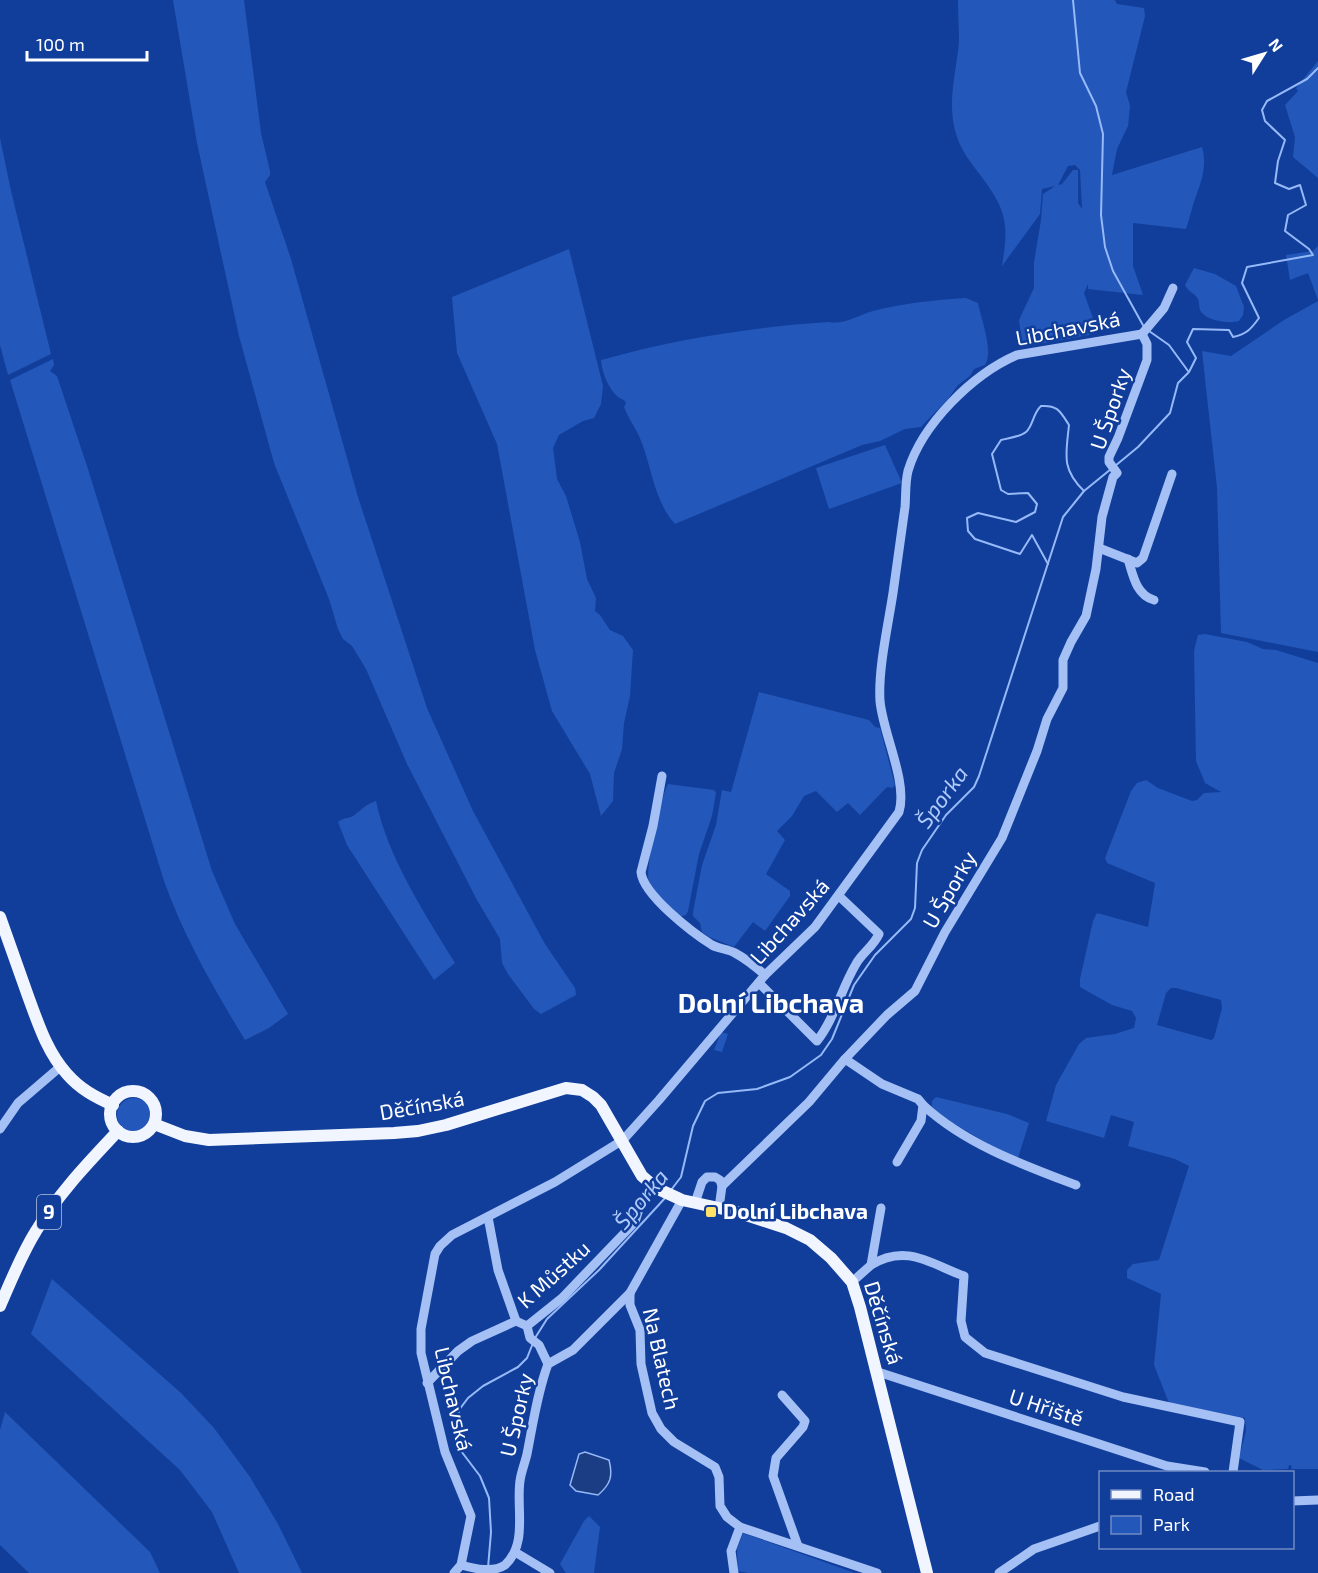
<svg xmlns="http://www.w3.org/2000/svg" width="1318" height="1573" font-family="'Exo 2',sans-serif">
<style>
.green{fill:#2357b9;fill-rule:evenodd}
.water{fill:#1b3d83;stroke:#96b9f8;stroke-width:1.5}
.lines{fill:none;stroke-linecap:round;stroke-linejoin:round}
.stream{stroke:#96b9f8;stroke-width:2}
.minor{stroke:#a4c0f4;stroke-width:9}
.major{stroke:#f1f5ff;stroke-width:12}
.poi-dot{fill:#ffe367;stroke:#113e9b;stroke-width:2}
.labels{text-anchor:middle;stroke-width:5;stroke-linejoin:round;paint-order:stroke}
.shield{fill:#113e9b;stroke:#b8c5e1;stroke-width:1.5}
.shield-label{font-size:20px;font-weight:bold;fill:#fff}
.street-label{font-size:21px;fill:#fff;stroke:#113e9b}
.poi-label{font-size:21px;font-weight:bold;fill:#fff;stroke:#113e9b;text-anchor:start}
.water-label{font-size:22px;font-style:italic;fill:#b0cbfb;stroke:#113e9b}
.district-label{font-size:27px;font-weight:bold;fill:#fff;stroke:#113e9b}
</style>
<rect width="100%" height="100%" fill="#113e9b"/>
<g class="green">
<polygon points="173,0 244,0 261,133 270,171 270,175 265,182 291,259 358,497 427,708 473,811 545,944 575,988 576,995 541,1014 534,1009 508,974 502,963 500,939 477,900 407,764 366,669 352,646 343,639 338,629 329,599 274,463 239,336 197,143"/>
<path d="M958,0H1115L1117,4L1144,8L1145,16L1126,92L1130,106L1128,126L1117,149L1112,175L1202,147C1207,164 1202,180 1196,196C1192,206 1190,218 1186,229L1133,223V266L1143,295L1088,289V284L1084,293L1094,321L1093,330L1089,335L1034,345L1022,343L1019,320L1034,288V262L1041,220L1043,194L1055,186L1042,189L1040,214L1002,266C1009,224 1007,211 981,176C972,164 962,152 957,137C946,105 956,74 959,42C959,28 958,14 958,0ZM1075,165L1080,170L1082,209L1078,203V170H1073L1062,184L1058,185L1068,166Z"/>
<polygon points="1318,61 1318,178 1293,157 1295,137 1285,105 1298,91 1296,88"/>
<polygon points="0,138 11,191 51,354 8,375 0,345"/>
<polygon points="1318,246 1318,300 1308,273 1290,280 1286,255 1313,251"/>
<polygon points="569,249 603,386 601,404 594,418 583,421 559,435 553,448 557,479 566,496 580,542 587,579 596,598 595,611 600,615 610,630 623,636 633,650 630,696 624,723 622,749 614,773 613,801 601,816 590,774 552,711 535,650 497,444 457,353 452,297"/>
<path d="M1194,268L1215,274L1236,286L1244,307L1243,315L1239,321C1229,324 1209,321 1202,313C1198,308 1200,304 1198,299C1195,293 1188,292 1185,285Z"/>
<path d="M966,298L978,303C981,319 994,352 985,365L974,369L970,376L958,385L948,399L921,427L905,429L880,441L862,445L675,524C653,500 652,465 639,436C634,425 629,420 624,407L626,403L624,400C611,396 602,374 601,360C675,339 752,327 829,322C844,325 859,315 873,311C903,303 935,300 966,298Z"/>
<polygon points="1318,301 1318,652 1221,633 1217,488 1202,351 1231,356 1284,320"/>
<path d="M53,359L54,365L50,371L57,376L88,469L212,871L235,924L288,1014L269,1028L245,1040C214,989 184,937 164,881L10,380Z"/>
<polygon points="885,445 902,483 829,509 816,468"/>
<path d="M1205,634L1247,642L1263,649L1276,650L1318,663V1469H1291L1292,1466L1289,1465L1288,1469L1263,1470L1239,1458L1246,1431L1245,1418L1169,1403L1154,1365L1161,1294L1127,1278V1270L1133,1264L1159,1260L1189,1166L1175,1159L1128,1146L1134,1122L1111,1115L1104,1138L1046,1121L1056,1085L1079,1044L1086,1038L1115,1034L1134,1028L1136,1018L1132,1011L1112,1005L1080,987V979L1093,921L1097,913L1148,927L1155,883L1107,863L1105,858L1131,791L1137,783L1146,780L1158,788L1192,801L1197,800L1204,793L1221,792L1205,783L1196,761L1194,651L1198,635ZM1171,988H1176L1221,1000L1222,1008L1214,1038L1211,1040L1157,1025L1166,993Z"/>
<polygon points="759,692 869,720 875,727 880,728 895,785 892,788 887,787 860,815 848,803 837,812 816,791 804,796 792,816 777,831 785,840 766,874 790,891 790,896 765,931 753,922 734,947 709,937 702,932 700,923 693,916 693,912 702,865 716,825 722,790 731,792"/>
<path d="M668,784L714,790L716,793L712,816L699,854L688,911L686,915L679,917C669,907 653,894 649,881C645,868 661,796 668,784Z"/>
<path d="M376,801C387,856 426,916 455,963L434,980L347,845L338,822C344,817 348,819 353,816C363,809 363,806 376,801Z"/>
<polygon points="721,1032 728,1034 722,1052 714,1050"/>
<polygon points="936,1097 1007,1114 1029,1123 1018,1158 1001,1151 942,1117 932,1107 932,1101"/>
<circle cx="134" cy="1115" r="17"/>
<polygon points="52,1279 181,1393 214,1428 250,1477 278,1524 302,1573 239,1573 212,1512 180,1470 31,1334"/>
<polygon points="5,1412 150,1552 160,1573 29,1573 0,1545 0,1430"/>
<polygon points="589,1516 600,1527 594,1573 566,1573 560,1564 584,1521"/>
<polygon points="743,1533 855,1573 748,1573 738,1571 737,1549"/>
</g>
<path class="water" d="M585,1452L609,1460C613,1476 611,1484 598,1495L576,1491L570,1485L579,1454Z"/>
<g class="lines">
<g class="stream">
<polyline points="1073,0 1080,73 1096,106 1103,134 1101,215 1105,247 1113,271 1144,327"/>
<polyline points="1149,331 1169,345 1188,371"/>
<path d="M1115,466L1138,447L1170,413L1178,383L1189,372L1196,358L1187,342L1193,329L1229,330L1233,337C1247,334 1251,329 1259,318L1242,283L1247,267L1313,255L1309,249L1285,231L1288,215L1306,205L1300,185L1289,189L1275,183L1278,161L1285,140L1265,121L1262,110L1267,101L1307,79L1318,68"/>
<path d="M1048,564L1032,535L1020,554L975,539L968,531L967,518L978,513L1016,522L1035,512L1037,504L1028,493L1008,494L1001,490L992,454L1001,440C1008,438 1020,437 1026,432C1033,426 1033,413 1041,406C1058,405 1060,411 1069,425C1066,454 1061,469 1084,491"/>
<polyline points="671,1190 681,1177 693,1126 705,1101 718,1093 757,1089 790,1077 821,1055 832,1039 854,985 875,955 911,919 915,908 917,863 922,850 946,815 974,787 979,776 1063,517 1084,491 1111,469"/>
<polyline points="535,1338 547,1319 599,1270 666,1197"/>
<polyline points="488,1568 491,1532 489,1498 480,1476 458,1447 455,1435 459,1410 468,1398 483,1386 518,1367 527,1358 533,1343"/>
</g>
<g class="minor">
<polyline points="1142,334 1164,308 1173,288"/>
<polyline points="1099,548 1137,563 1143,558 1172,474"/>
<path d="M1128,559C1133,575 1136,595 1154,600"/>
<path d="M662,776L653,826L641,872C643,895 693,933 712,945C719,949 728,949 735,953C746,959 756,967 765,975"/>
<path d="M759,983L817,1041C835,1018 841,989 856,964C862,953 873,947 879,934L839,896"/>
<polyline points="845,1059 882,1084 918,1099 923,1105 921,1121 897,1162"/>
<path d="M923,1105C965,1144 1023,1165 1076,1185"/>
<polyline points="0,1129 18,1103 60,1067"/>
<polyline points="722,1186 809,1102 845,1059 887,1015 915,991 945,932 1002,838 1037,751 1047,719 1063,688 1063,660 1071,642 1086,616 1096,569 1102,517 1113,477 1117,473 1109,462 1109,457 1118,438 1147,360 1147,344 1142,334"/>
<polyline points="695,1203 702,1182 707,1177 715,1177 720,1180 722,1186 719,1208"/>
<polyline points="488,1217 498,1270 516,1321"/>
<path d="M871,1265C906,1243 931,1264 964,1276L961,1321L965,1337L985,1353L1123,1397L1240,1422L1233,1472"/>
<polyline points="852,1282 871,1265 881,1208"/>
<polyline points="630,1293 630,1305 640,1330 641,1364 652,1413 661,1429 674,1442 715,1467 719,1477 720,1506 727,1517 740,1527 731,1551 734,1573"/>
<polyline points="527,1326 530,1338 539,1345 548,1364"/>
<polyline points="878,1372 1167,1466 1205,1472"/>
<polyline points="427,1383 458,1351 472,1341 516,1321 527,1326 562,1298 635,1222 641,1203 652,1185"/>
<polyline points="782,1395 805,1421 803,1427 776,1458 773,1476 798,1546"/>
<polyline points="1292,1501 1318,1500"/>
<polyline points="740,1527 877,1573"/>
<polyline points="515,1552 550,1573"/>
<path d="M461,1565C476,1569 493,1573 505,1565C528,1544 516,1508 520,1481C521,1472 525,1463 527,1454C533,1424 537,1394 548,1364L573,1350L630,1293L682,1200"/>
<path d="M454,1573L461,1565L471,1516L445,1452L421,1353V1329L435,1254L440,1246L452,1235L555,1182L623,1140L659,1100L765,975L815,927L899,812C908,782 883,734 880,701C878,669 888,626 893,593C897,565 901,536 905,507C906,496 905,483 908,471C922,424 973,374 1017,355L1142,334"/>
<polyline points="999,1573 1034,1549 1100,1526"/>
</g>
<g class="major">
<path d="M0,917C9,943 19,970 28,996C38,1023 47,1052 67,1074C80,1089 95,1097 113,1105"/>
<circle cx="133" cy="1114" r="23"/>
<polyline points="154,1124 185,1136 209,1140 394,1133 418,1131 446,1125 566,1088 582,1090 593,1097 601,1105 642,1176 656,1188 682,1200 737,1212 786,1228 810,1240 831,1258 852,1282 860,1307 927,1573"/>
<path d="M0,1306C11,1281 21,1255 36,1231C58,1194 88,1163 118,1131"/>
</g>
</g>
<rect class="poi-dot" x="705" y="1206" width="12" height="12" rx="3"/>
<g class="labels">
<rect class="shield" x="37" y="1195" width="24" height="34" rx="4.5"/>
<g class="shield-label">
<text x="49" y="1219">9</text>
</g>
<g class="street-label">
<text transform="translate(1068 329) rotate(-11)" y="7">Libchavská</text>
<text transform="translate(1111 409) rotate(-71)" y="7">U Šporky</text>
<text transform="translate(950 890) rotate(-60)" y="7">U Šporky</text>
<text transform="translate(790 922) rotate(-48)" y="7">Libchavská</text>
<text transform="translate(422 1106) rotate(-10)" y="7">Děčínská</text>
<text transform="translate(554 1275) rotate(-42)" y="7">K Můstku</text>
<text transform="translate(883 1323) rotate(73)" y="7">Děčínská</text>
<text transform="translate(661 1359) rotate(77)" y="7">Na Blatech</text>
<text transform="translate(453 1399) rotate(77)" y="7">Libchavská</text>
<text transform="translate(1046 1408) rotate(18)" y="7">U Hřiště</text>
<text transform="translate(517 1415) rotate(-77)" y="7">U Šporky</text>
</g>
<g class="poi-label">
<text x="723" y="1219">Dolní Libchava</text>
</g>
<g class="water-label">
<text transform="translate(942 797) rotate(-54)" y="8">Šporka</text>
<text transform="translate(641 1199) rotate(-50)" y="8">Šporka</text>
</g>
<g class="district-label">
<text x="771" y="1013">Dolní Libchava</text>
</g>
</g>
<rect x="1099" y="1471" width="195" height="78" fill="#113e9b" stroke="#708bc3" stroke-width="1.5"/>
<rect x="1111" y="1490" width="30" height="9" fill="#f1f5ff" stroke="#708bc3" stroke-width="1.5"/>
<text x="1153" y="1501" font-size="18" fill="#ffffff">Road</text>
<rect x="1111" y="1516" width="30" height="18" fill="#2357b9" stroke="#708bc3" stroke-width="1.5"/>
<text x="1153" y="1531" font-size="18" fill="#ffffff">Park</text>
<g transform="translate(1264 54) rotate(53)" stroke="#113e9b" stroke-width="4.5" paint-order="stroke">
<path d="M0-4.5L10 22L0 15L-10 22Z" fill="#ffffff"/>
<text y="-9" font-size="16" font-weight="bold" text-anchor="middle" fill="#ffffff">N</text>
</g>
<path d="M27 51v9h120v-9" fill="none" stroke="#ffffff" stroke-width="3"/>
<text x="36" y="51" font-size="18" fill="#ffffff" stroke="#113e9b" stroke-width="4.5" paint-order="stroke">100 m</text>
</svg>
